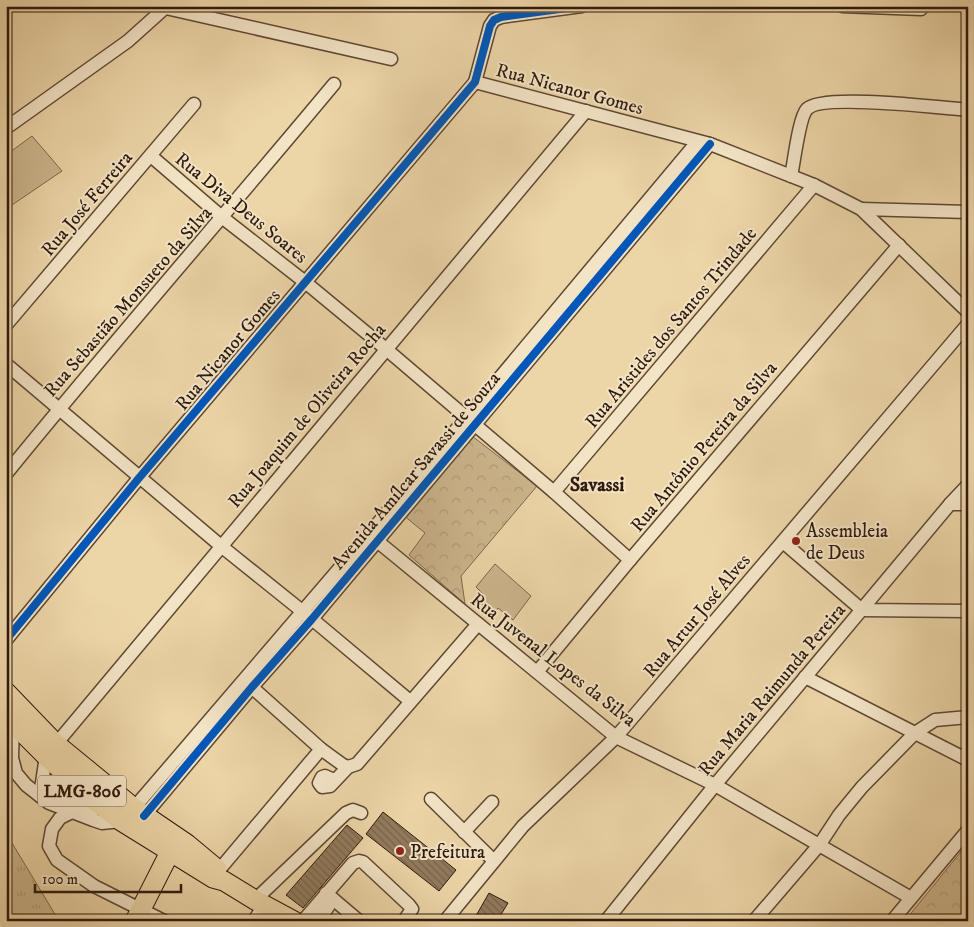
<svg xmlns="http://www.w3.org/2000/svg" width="974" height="927" font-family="'IM FELL DW Pica',serif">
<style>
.grass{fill:url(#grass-tufts);stroke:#7d674d}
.forest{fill:url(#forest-crowns);stroke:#7d674d}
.pitch{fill:#ccb58d;stroke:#7d674d}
.building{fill:url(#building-back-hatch);stroke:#2e190d}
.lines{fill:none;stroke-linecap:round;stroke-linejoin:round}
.minor-casing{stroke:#5e4834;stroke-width:15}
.highway-casing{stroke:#2e190d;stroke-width:21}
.minor{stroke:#f3e4c6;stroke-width:12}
.highway{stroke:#ecd5a7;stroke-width:19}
.cycleway-casing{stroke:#f3e4c6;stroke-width:11}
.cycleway{stroke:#0057b8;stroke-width:8}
.poi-dot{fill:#8f2418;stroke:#f3e4c6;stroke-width:2}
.labels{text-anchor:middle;stroke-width:4;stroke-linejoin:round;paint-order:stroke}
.shield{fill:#f3e4c6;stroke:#695644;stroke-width:1}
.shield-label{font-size:18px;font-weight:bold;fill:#2e190d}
.street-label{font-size:19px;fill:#2e190d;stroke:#f3e4c6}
.poi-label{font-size:19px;fill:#2e190d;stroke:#f3e4c6;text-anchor:start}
.neighbourhood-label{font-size:20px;font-weight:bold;fill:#2e190d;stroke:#f3e4c6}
</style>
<defs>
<pattern id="grass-tufts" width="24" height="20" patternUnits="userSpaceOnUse" patternTransform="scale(1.25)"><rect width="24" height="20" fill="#ccb58d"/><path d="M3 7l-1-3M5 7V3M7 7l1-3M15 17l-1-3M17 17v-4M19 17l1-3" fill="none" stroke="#b09b78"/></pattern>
<pattern id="forest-crowns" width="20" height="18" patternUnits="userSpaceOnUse" patternTransform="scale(1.25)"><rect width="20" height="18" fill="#ccb58d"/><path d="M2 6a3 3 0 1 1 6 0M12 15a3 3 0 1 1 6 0" fill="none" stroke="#b09b78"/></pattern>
<pattern id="building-back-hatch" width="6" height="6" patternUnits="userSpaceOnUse" patternTransform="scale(1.25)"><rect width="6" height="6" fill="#917b5d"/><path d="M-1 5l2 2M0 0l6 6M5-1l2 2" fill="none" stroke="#77644b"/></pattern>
</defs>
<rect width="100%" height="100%" fill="#ecd5a7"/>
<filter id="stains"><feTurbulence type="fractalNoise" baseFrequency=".004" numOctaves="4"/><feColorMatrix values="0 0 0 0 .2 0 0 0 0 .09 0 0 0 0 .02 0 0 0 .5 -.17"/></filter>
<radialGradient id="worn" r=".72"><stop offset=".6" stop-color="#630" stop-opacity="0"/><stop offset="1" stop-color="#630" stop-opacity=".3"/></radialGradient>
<polygon class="grass" points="6,837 12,843 59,921 6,921"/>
<g class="forest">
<polygon points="472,436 537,486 461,576 465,604 409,555 425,533 403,515"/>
<polygon points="968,843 968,921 914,921 908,917"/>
</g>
<g class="pitch">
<polygon points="32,136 62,171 9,207 6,205 6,155"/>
<polygon points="495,564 531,596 513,620 498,608 494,614 478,601 483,594 476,587"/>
</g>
<g class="building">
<polygon points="383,812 456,870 439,891 366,834"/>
<polygon points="347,825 363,838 303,908 286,895"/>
<polygon points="489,893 508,903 497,921 473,921"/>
</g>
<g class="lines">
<g class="minor-casing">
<g id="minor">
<polyline points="157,6 391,59"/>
<polyline points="842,6 921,9"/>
<polyline points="475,82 710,144 814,185 861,209 968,312"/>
<polyline points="6,128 128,41 167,6"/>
<polyline points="151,156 223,218 305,282 386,349 554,492 630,560"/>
<path d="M791,176C794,163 799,117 807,109C822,93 942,108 968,110"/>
<polyline points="861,209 968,212"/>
<polyline points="6,325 194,104"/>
<polyline points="6,364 221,546 312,619 410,701"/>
<path d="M6,474C113,342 225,215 334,84"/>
<polyline points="554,492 814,185"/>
<polyline points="950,504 968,504"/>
<polyline points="371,536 616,737 715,785 911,898"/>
<polyline points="783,542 862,610 968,611"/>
<polyline points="6,640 139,478 475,82 490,26 494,20 501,17 582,6"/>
<polyline points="537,672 630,560 899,245"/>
<polyline points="805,677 968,760"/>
<polyline points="246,682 321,749 343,765 348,767"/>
<polyline points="13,723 12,758 16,773 26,785 49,803 93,820 102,823 121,821"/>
<polyline points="56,744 586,111"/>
<polyline points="348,767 357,764 478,624"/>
<polyline points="334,780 325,776 322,777 319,783 322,787 330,786 348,767"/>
<polyline points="40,796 46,756"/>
<polyline points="431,799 494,861"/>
<polyline points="103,808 72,812 60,818 52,829 49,846 57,860 94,886 164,921"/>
<polyline points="134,808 369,534 697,142"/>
<polyline points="144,816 252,687 312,619 710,144"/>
<polyline points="464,832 492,802"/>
<polyline points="214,876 321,749"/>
<polyline points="326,893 359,921"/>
<polyline points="255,900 346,813 353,810 361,813"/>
<polyline points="254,921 264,905"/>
<polyline points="303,921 353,863 359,861 363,862 409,905 412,909 404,921"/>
<polyline points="319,921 333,899"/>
<polyline points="445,921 523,826 616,737 968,324"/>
<polyline points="606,921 715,785 950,504 968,485"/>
<polyline points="754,921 820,844 839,815 862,787 915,733 935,720 968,717"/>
<polyline points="892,921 968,830"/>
</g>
</g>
<g class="highway-casing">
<g id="highway">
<polyline points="6,692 56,744 134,808 187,844 217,869"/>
<polyline points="6,716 46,756 95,801 121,821 213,878 224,881 255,900 294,921"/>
<polyline points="135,921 170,852"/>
</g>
</g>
<use href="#minor" class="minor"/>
<use href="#highway" class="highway"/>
<g class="cycleway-casing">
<g id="cycleway">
<polyline points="6,640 139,478 475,82 490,26 494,20 501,17 582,6"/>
<polyline points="144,816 252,687 312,619 710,144"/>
</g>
</g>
<use href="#cycleway" class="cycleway"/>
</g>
<g class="poi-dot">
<circle cx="796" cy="541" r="5"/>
<circle cx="400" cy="851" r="5"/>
</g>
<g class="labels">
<rect class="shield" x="38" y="775.5" width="88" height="31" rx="4"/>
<g class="shield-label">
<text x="82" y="797">LMG-806</text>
</g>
<g class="street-label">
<text transform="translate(570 88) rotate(15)" y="7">Rua Nicanor Gomes</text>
<text transform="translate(86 203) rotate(-50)" y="7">Rua José Ferreira</text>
<text transform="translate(242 207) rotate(39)" y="7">Rua Diva Deus Soares</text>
<text transform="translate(127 301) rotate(-49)" y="7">Rua Sebastião Monsueto da Silva</text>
<text transform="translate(670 327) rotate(-50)" y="7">Rua Aristides dos Santos Trindade</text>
<text transform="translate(227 349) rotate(-50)" y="7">Rua Nicanor Gomes</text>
<text transform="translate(306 415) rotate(-50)" y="7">Rua Joaquim de Oliveira Rocha</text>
<text transform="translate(703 446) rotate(-50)" y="7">Rua Antônio Pereira da Silva</text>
<text transform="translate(415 470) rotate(-50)" y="7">Avenida Amílcar Savassi de Souza</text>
<text transform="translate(696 615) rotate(-50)" y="7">Rua Artur José Alves</text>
<text transform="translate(554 659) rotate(38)" y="7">Rua Juvenal Lopes da Silva</text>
<text transform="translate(771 689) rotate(-50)" y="7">Rua Maria Raimunda Pereira</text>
</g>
<g class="poi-label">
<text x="806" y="537">Assembleia<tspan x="806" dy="22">de Deus</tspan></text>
<text x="410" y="858">Prefeitura</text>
</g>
<g class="neighbourhood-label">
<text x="597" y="491">Savassi</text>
</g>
</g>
<rect width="974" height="927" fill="none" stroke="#ecd5a7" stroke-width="25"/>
<rect x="8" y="8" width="959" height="912" fill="none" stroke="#2e190d" stroke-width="2.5"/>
<rect x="12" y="12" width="949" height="902" fill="none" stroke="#2e190d"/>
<path d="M35 884v8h146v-8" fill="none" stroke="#2e190d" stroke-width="2.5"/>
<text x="42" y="884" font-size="15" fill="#2e190d" stroke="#f3e4c6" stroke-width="4" paint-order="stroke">100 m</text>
<rect width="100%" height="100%" filter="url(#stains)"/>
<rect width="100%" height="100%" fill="url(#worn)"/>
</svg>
